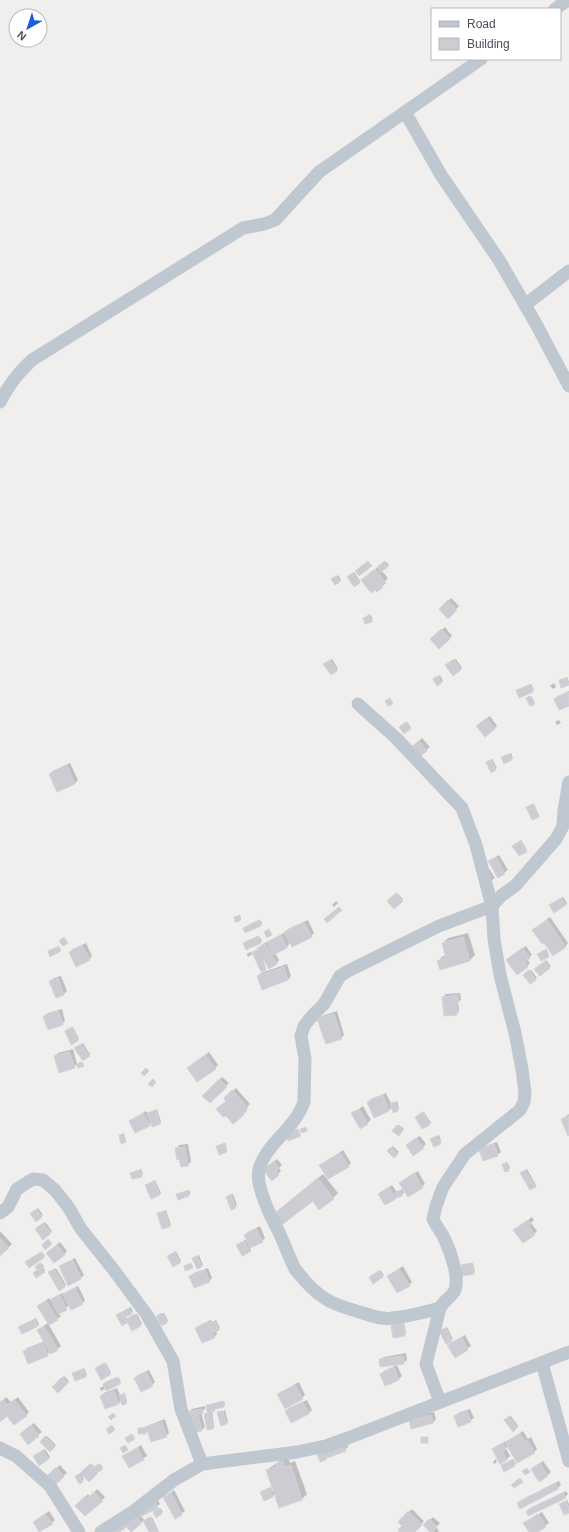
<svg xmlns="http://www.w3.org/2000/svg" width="569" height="1532" font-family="Helvetica,sans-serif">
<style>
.shadow{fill:#0003}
.building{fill:#cbcdd3;stroke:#d2d4da}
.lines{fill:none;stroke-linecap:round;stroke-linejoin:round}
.street{stroke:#bfc7d0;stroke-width:13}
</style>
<rect width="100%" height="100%" fill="#f1eeee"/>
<g class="shadow">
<polygon points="385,561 389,565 382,571 388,578 385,581 386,583 377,590 366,577"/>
<polygon points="354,572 360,581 359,582 349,576"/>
<polygon points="338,575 341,580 336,584 334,578"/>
<polygon points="451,598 459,606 448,617 440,609"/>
<polygon points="370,614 373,620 371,621 364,618"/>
<polygon points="445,627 452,636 439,648 434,636"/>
<polygon points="332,659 338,669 331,674 326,663"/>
<polygon points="456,659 462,668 453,674 448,664"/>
<polygon points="440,675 443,681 438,684 436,678"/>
<polygon points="567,677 569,682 568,684 560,680"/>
<polygon points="554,683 556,687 553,689 550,686"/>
<polygon points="531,684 534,690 532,691 519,689"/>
<polygon points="569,691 569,705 555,699 558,696"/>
<polygon points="531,696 535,703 533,704 529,697"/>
<polygon points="490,716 497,726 494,729 480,723"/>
<polygon points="559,720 561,723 557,725 555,722"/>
<polygon points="407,722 411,727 410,728 401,726"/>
<polygon points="422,738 430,747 418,757 414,745"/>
<polygon points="511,753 513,758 505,762 504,756"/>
<polygon points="492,759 497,768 491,772 488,761"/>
<polygon points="70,763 78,780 75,783 58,791 50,774 53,771"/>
<polygon points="534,804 539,815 538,816 529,806"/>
<polygon points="521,840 527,850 526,851 515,845"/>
<polygon points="499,855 508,870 498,877 489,861"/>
<polygon points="486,864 495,878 485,885 476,871"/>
<polygon points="397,893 403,899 394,907 388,901"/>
<polygon points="563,897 567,903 565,905 552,904"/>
<polygon points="336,901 338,903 334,907 332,905"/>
<polygon points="240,915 241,919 240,920 235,917"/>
<polygon points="550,917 568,943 565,947 544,941 533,930"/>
<polygon points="260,920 262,923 261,925 246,932 244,928 245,927"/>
<polygon points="308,920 314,933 311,936 290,943 287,947 275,953 279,960 276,964 264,959 263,960 266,968 265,969 254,953 248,957 247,954 248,953 251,952 252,954 255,951 259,949 261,945 284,933 288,929"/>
<polygon points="468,933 475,955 470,960 440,968 438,961 443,956 447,955 443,943 448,938"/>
<polygon points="259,936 262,941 261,942 245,942"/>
<polygon points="86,943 92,956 89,960 70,952 73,949"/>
<polygon points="526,946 532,955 527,959 530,963 527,966 510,957"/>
<polygon points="546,949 549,955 548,956 540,953"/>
<polygon points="546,960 551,966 549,968 537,967"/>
<polygon points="287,964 291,976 288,980 262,989 258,976 261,973"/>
<polygon points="531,970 537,978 530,983 524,975"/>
<polygon points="61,976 67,991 64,994 56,997 50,981 54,978"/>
<polygon points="460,993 461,1000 458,1002 459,1011 456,1014 443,997 446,994"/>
<polygon points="62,1009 65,1021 62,1024 44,1016 48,1013"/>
<polygon points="337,1011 344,1035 341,1038 319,1019 322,1016"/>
<polygon points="73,1027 79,1039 72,1043 66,1031"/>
<polygon points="83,1043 90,1054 89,1056 77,1047"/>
<polygon points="73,1049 77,1064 74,1067 55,1056 58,1053"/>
<polygon points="209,1052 218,1065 215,1068 188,1068"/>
<polygon points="222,1077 229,1083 210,1102 204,1096"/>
<polygon points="236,1088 250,1104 245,1109 247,1111 233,1123 227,1100 228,1095"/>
<polygon points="386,1093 391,1104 397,1101 399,1109 398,1110 392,1107 389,1110 374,1117 368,1102 371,1099"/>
<polygon points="363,1106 371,1120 367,1123 352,1114"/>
<polygon points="157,1109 161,1122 160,1123 152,1126 151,1123 149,1125 130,1121 146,1111 148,1113"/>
<polygon points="424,1112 431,1123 429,1124 417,1116"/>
<polygon points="569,1114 569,1134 562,1119"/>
<polygon points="399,1125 404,1129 398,1135 394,1131"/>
<polygon points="124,1133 126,1140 125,1141 120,1135"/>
<polygon points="439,1135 441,1141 440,1143 431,1139"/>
<polygon points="420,1136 426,1144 423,1147 410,1142"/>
<polygon points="497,1142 501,1152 497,1155 480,1150 483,1147"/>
<polygon points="225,1143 227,1150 226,1152 218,1145"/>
<polygon points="188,1144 191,1161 188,1165 182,1165 176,1149 179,1145"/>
<polygon points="393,1146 399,1152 394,1156 389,1151"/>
<polygon points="343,1150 351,1163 348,1166 321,1165"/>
<polygon points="277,1159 282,1165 279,1168 281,1171 278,1174 268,1166"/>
<polygon points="507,1162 510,1168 508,1170 503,1165"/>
<polygon points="141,1169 143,1174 141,1176 131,1173"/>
<polygon points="527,1169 536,1185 535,1186 522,1172"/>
<polygon points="418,1171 425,1184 422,1187 400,1183"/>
<polygon points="323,1174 338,1193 333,1198 320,1208 313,1200 271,1217"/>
<polygon points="155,1180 161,1193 160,1194 146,1185"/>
<polygon points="392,1185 397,1192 402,1189 404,1193 395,1198 379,1194"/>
<polygon points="189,1190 190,1194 189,1195 177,1194"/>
<polygon points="233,1194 237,1205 231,1208 227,1197"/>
<polygon points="38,1208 43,1215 36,1220 31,1214"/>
<polygon points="166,1210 171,1225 169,1226 158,1213"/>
<polygon points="532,1217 534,1220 531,1223 537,1231 534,1234 518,1227"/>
<polygon points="45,1222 52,1231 43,1238 36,1229"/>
<polygon points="260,1226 265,1238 262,1241 249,1247 251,1250 250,1252 239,1244 247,1239 245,1235 248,1232"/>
<polygon points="0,1231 12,1244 0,1255"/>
<polygon points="60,1242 67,1251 64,1254 51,1250"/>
<polygon points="176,1251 181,1261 180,1262 168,1256"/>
<polygon points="42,1252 45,1256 29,1266 28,1260"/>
<polygon points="199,1255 203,1265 197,1268 193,1258"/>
<polygon points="75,1258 84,1275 81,1278 72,1259"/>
<polygon points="41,1263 44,1266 43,1267 45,1270 44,1272 38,1270 36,1267"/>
<polygon points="473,1263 475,1272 473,1273 462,1265"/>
<polygon points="403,1266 412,1282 409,1285 388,1276"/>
<polygon points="56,1268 66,1285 60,1290 51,1271"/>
<polygon points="208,1268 212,1278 209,1281 191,1277 194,1273"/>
<polygon points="380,1270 384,1275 373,1283 371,1276"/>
<polygon points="78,1286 85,1300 82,1304 70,1305 58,1313 61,1316 49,1325 61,1346 52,1353 51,1351 47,1355 24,1351 27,1348 45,1341 38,1330 49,1322 39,1306 49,1298 51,1301 56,1296 63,1293 64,1294 68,1291"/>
<polygon points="131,1307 133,1312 125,1316 127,1320 137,1314 142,1324 133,1329 128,1320 126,1322 119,1314"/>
<polygon points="164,1313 168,1321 166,1323 159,1315"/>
<polygon points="36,1318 39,1324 38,1326 21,1326"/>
<polygon points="211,1320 212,1322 216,1320 220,1328 216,1330 217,1334 214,1337 197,1328 200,1325"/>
<polygon points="404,1323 406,1334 405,1335 392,1326"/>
<polygon points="447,1327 453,1339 446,1343 440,1331"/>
<polygon points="465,1335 471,1346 455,1356 449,1345"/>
<polygon points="406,1353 407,1360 403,1363 380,1360 384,1357"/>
<polygon points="106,1363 111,1373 101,1378 98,1367"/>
<polygon points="397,1365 402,1376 399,1379 386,1384 381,1374 384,1371"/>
<polygon points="84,1368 87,1375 85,1377 73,1373"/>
<polygon points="149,1370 155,1382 152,1385 135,1378 138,1375"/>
<polygon points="64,1376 69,1381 58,1391 53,1387"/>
<polygon points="118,1377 121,1382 119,1384 106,1388 101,1391 100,1388 105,1385 105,1382"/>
<polygon points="299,1382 305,1395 302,1398 278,1395 281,1392"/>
<polygon points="117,1388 120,1395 125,1393 127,1402 126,1403 122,1400 119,1403 106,1408 101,1396 104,1393"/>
<polygon points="6,1397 11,1402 18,1397 29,1412 26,1415 7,1415 0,1421 0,1403"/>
<polygon points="307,1400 312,1410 309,1413 291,1422 286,1412 289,1408"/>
<polygon points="224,1401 225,1405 223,1407 212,1410 214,1427 213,1428 205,1414 208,1413 207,1405"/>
<polygon points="205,1406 205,1409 201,1412 205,1427 202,1430 189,1412 192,1409"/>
<polygon points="470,1409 474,1418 470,1421 455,1416 458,1413"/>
<polygon points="225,1410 228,1422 226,1423 218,1413"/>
<polygon points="434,1412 436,1419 433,1423 412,1428 413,1417"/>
<polygon points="511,1416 518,1426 517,1428 507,1418"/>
<polygon points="165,1419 169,1433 166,1436 148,1430 145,1433 139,1429"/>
<polygon points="34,1423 42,1432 28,1443 24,1431"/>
<polygon points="523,1431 528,1439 531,1437 537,1449 534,1452 508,1446 506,1448 510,1456 507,1459 493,1449 496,1446 506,1441 506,1442"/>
<polygon points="343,1433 348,1447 345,1450 321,1461 321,1443 326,1439"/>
<polygon points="47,1436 56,1445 50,1451 41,1442"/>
<polygon points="141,1445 147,1456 130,1467 124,1456"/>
<polygon points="45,1449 50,1457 40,1464 36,1455"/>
<polygon points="288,1457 290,1463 295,1461 307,1494 302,1499 279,1506 275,1494 273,1496 261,1492 271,1487 272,1491 274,1491 267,1470 282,1459"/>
<polygon points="496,1459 497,1462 494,1464 493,1462"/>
<polygon points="513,1459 516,1464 505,1471 503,1464"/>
<polygon points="543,1461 551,1472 548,1475 532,1469"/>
<polygon points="92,1464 95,1468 100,1464 103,1467 89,1480 82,1473"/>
<polygon points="60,1465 67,1473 54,1484 47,1477"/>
<polygon points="81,1473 84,1480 79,1482 77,1475"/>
<polygon points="559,1481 561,1485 558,1488 520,1508 518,1504 521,1500"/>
<polygon points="97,1489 105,1497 94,1508 76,1506 88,1494 90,1497"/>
<polygon points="174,1490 185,1511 175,1517 164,1497"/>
<polygon points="566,1491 568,1494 565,1497 527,1511 530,1508"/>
<polygon points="156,1496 160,1504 141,1516 145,1521 152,1517 159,1532 151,1532 144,1520 131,1531 126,1526 119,1532 97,1532"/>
<polygon points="567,1500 569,1504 569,1512 562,1503"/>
<polygon points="160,1508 163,1512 157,1516 155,1511"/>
<polygon points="412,1509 424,1521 414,1532 401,1532 403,1526 399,1522"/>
<polygon points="49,1511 55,1520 52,1523 37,1519"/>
<polygon points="542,1512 549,1523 536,1532 530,1532 524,1523"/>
<polygon points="433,1517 440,1523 436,1527 439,1531 438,1532 431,1532 425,1525"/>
</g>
<g class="building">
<polygon points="368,561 372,566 359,576 355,571"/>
<polygon points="384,562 388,567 381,572 377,567"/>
<polygon points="375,569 385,582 382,585 383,587 377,592 375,590 371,593 361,580"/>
<polygon points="352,573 360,583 354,587 347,577"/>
<polygon points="336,576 340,582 335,585 331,579"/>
<polygon points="448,600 457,610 448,619 439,609"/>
<polygon points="369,615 372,622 365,624 363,618"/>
<polygon points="441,629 450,639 439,649 430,639"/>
<polygon points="454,659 461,670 453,676 445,665"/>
<polygon points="330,660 337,671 331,675 323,664"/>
<polygon points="438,676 442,683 437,686 433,679"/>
<polygon points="566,678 569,685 561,688 559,680"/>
<polygon points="530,685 533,692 519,698 516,690"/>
<polygon points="568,692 569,695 569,706 559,710 554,699"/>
<polygon points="530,696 534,705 530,706 526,698"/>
<polygon points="390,698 393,704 388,706 385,701"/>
<polygon points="487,718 495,729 485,737 476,726"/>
<polygon points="406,722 411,729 404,734 399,727"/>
<polygon points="419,741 427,751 418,758 410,748"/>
<polygon points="510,754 512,760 504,764 501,757"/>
<polygon points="491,760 496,770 491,773 486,762"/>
<polygon points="67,766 75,784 57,792 49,774"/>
<polygon points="533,804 539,817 532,820 526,807"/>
<polygon points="520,841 527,852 519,856 512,846"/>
<polygon points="496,857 505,874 498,878 488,861"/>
<polygon points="396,893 403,901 394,909 387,901"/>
<polygon points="561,898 566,905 554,913 549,905"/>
<polygon points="339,907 342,910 327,923 324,919"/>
<polygon points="239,916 240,921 235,922 234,917"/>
<polygon points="259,920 261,926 245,933 243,928"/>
<polygon points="547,920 566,947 553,956 544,943 542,944 532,930"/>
<polygon points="304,922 312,937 292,947 284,932"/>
<polygon points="269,929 272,935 267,938 264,932"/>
<polygon points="281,935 287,948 273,955 267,942"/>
<polygon points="258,936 261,943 246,950 243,943"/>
<polygon points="64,937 68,943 63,946 59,941"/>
<polygon points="463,937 470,961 440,970 437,961 446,958 442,943"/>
<polygon points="265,944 277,964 269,969 257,948"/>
<polygon points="82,945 90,960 76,967 69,952"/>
<polygon points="59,946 61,951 50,957 48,951"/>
<polygon points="522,948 530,958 525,962 528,967 517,975 506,960"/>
<polygon points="257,950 266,970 261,972 252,952"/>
<polygon points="545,950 549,957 541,961 537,954"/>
<polygon points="545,961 550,968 540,976 534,969"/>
<polygon points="284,967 288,980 262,990 257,976"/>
<polygon points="529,970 536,980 530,984 523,975"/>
<polygon points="58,978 64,995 56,998 49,981"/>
<polygon points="458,995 458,1004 456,1004 457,1015 444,1016 442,997"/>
<polygon points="58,1011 63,1025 48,1030 43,1016"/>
<polygon points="334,1014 342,1039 326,1044 317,1019"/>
<polygon points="72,1027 78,1041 71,1045 65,1031"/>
<polygon points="81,1044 90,1056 83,1061 74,1048"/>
<polygon points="69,1052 75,1068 59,1073 54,1056"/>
<polygon points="205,1055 216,1069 197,1082 187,1068"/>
<polygon points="82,1062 84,1066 78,1068 76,1064"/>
<polygon points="146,1068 149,1071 144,1076 141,1073"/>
<polygon points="153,1079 156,1082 152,1087 148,1084"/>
<polygon points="219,1079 227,1087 210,1103 202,1096"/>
<polygon points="232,1090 248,1108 243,1113 244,1115 233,1124 226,1116 223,1117 216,1109 226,1101 224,1098"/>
<polygon points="383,1095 389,1111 374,1118 367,1102"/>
<polygon points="395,1102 398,1111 393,1113 390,1103"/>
<polygon points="359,1109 368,1124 360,1129 351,1113"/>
<polygon points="156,1110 160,1124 152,1127 147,1113"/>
<polygon points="423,1112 430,1125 422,1129 415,1117"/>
<polygon points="143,1113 150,1126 135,1133 129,1121"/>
<polygon points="569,1116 569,1135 568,1136 561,1119"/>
<polygon points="397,1125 403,1130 399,1136 392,1131"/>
<polygon points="306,1127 307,1131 302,1133 300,1129"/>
<polygon points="298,1129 301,1136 288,1141 286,1133"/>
<polygon points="123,1134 126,1142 121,1144 119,1135"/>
<polygon points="437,1136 441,1144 434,1147 430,1139"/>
<polygon points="416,1138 424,1148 413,1156 406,1145"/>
<polygon points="224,1144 227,1152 219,1155 216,1146"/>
<polygon points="494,1144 498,1156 483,1161 479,1150"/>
<polygon points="185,1147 188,1166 181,1167 179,1159 177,1160 175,1148"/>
<polygon points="391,1147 398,1154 394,1158 387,1151"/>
<polygon points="340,1153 349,1167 328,1179 319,1165"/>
<polygon points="274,1161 279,1168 276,1171 279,1175 272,1181 263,1170"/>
<polygon points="506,1163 509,1171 505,1172 502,1164"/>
<polygon points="140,1170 142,1177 132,1179 130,1173"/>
<polygon points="525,1170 536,1187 530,1190 520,1173"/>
<polygon points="414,1173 423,1188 408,1197 399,1183"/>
<polygon points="318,1178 334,1199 319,1210 313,1201 279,1227 270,1217"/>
<polygon points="154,1181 160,1195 151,1199 145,1185"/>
<polygon points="389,1187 396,1199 385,1205 378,1194"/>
<polygon points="400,1190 403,1195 398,1198 395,1193"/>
<polygon points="187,1191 189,1196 178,1200 176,1194"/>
<polygon points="231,1194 236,1208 231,1210 226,1197"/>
<polygon points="36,1209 42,1217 36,1222 30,1214"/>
<polygon points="165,1211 170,1227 162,1229 157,1213"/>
<polygon points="528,1220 531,1224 529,1226 535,1235 523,1243 513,1230"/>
<polygon points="43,1223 51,1233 43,1240 35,1229"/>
<polygon points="256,1229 263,1242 250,1248 244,1235"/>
<polygon points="0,1238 9,1248 0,1256"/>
<polygon points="48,1239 52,1244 45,1250 42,1245"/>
<polygon points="244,1241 250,1252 242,1256 236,1245"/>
<polygon points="57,1245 65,1255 54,1263 46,1253"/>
<polygon points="41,1252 44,1258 29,1268 25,1262"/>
<polygon points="175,1252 180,1263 173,1267 167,1256"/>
<polygon points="197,1256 202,1267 197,1269 192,1258"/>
<polygon points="72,1260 81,1279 68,1286 59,1266"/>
<polygon points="40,1263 43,1268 42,1269 45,1272 36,1278 33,1273 37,1270 35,1267"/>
<polygon points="191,1263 193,1268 185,1271 184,1266"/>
<polygon points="472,1263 474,1274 462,1276 461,1265"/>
<polygon points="54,1269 65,1287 59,1291 48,1272"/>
<polygon points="399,1269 410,1286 397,1293 387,1276"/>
<polygon points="205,1270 210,1282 194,1288 189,1276"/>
<polygon points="379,1271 383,1277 373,1284 369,1277"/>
<polygon points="75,1288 83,1304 71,1310 63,1294"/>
<polygon points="60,1295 67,1310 58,1314 51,1299"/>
<polygon points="46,1301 58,1320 49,1325 37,1306"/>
<polygon points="129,1308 132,1314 125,1317 122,1312"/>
<polygon points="121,1312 127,1323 122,1326 116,1315"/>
<polygon points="162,1313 167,1323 161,1326 156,1316"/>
<polygon points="135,1314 141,1326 132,1331 126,1319"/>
<polygon points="35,1319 38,1326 22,1334 18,1327"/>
<polygon points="215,1321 219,1330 213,1333 209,1323"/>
<polygon points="208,1322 215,1338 202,1343 195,1328"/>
<polygon points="403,1323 405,1336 393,1338 391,1325"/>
<polygon points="44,1326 58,1350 51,1354 37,1330"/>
<polygon points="446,1328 452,1341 446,1344 439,1331"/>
<polygon points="462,1337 468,1350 455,1358 447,1345"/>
<polygon points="43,1343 48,1356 28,1364 23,1351"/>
<polygon points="403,1356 404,1364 380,1367 379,1359"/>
<polygon points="105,1363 110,1375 101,1380 95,1368"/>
<polygon points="394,1367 399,1380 385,1386 380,1374"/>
<polygon points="83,1369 86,1377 75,1381 72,1373"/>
<polygon points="146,1372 153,1386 141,1392 134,1378"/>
<polygon points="62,1377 68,1383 58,1393 52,1387"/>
<polygon points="117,1377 120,1384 106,1391 103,1384"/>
<polygon points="295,1385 303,1399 285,1409 277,1394"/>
<polygon points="114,1391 119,1404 105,1409 100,1396"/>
<polygon points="124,1394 126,1404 122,1405 119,1395"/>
<polygon points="3,1400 13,1411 0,1422 0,1402"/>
<polygon points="14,1400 27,1416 14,1425 1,1409"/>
<polygon points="223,1401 224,1407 217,1409 216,1403"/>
<polygon points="303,1402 309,1414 291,1423 285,1411"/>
<polygon points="215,1404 215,1411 207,1412 206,1405"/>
<polygon points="202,1409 203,1413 198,1414 202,1431 192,1433 188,1412"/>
<polygon points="223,1411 227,1424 221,1426 217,1412"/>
<polygon points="467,1411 471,1422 458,1427 454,1416"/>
<polygon points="113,1413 116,1416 111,1420 108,1417"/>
<polygon points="211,1413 213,1429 207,1430 204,1414"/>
<polygon points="431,1415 433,1423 411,1429 409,1420"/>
<polygon points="509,1416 517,1428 513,1432 504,1420"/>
<polygon points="162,1422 167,1437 151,1442 146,1427"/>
<polygon points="31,1425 39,1436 28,1445 20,1434"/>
<polygon points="112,1425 115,1430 109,1434 106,1429"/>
<polygon points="138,1428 145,1428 146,1434 138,1434"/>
<polygon points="132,1434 135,1439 128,1443 125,1438"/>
<polygon points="520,1434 525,1441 527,1440 535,1453 517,1463 505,1442"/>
<polygon points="340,1435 346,1451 327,1458 321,1442"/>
<polygon points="45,1436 55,1447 50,1452 40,1442"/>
<rect x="421" y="1437" width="7" height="6"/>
<polygon points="320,1443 326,1460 320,1462 314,1446"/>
<polygon points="503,1443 506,1450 502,1451 507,1460 500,1464 492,1449"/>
<polygon points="125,1445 128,1450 123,1453 120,1448"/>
<polygon points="137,1448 144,1460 129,1468 122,1456"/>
<polygon points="43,1450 49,1459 39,1466 33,1456"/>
<polygon points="512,1460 515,1466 504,1472 501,1465"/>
<polygon points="283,1461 285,1467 291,1465 302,1500 279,1508 266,1470 277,1467 276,1464"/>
<polygon points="540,1463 548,1476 539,1482 531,1469"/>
<polygon points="90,1464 98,1473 89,1482 80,1473"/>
<polygon points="98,1464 103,1469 99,1472 94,1467"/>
<polygon points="56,1467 64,1477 54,1486 46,1477"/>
<polygon points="527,1468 530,1472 525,1475 522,1471"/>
<polygon points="79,1474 83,1482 79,1484 75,1476"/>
<polygon points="520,1478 523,1482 514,1488 511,1485"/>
<polygon points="555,1483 558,1489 520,1509 517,1503"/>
<polygon points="269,1488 273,1497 264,1501 260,1492"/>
<polygon points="94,1492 103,1501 85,1516 75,1506 84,1497 86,1499"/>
<polygon points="171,1493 182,1515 175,1519 163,1497"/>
<polygon points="563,1493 566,1498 528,1516 526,1511"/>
<polygon points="153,1499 158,1508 140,1517 135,1508"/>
<polygon points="566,1501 569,1508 569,1513 564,1515 559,1504"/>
<polygon points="159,1508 162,1514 156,1518 153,1512"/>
<polygon points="408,1511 422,1525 415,1532 399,1532 398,1530 402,1526 398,1522"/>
<polygon points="133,1513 142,1523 131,1532 122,1523"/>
<polygon points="45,1514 53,1524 39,1532 33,1522"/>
<polygon points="538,1514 546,1527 538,1532 529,1532 523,1523"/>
<polygon points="115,1517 125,1528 120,1532 106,1532"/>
<polygon points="150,1517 158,1532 149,1532 143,1521"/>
<polygon points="429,1519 437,1527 433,1531 434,1532 430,1532 423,1525"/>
</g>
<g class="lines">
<g class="street">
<polyline points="555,9 568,0"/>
<polyline points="405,112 441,175 499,260 536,324 569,386"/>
<polyline points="525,305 569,271"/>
<path d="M0,402C9,385 17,374 32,360L243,228L264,224L275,220L319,172L481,59"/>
<path d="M358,704L396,738L462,808L476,845L492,906L494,939L500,975L515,1033L522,1069L525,1093L524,1102L520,1110L465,1154L443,1187L436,1206L433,1219C436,1226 441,1231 444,1238C450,1250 461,1280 454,1292C450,1298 444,1300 440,1308L426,1364L440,1402"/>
<polyline points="0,1213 8,1207 17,1189 33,1179 43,1180 55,1190 69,1208 81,1229 113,1269 147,1315 173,1361 181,1409 202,1464"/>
<path d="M440,1308C424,1312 408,1317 392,1318C383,1320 372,1316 363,1313C336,1305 324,1302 305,1281C302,1277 298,1273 295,1269C289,1257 284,1243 278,1230C271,1218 255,1184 259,1170C265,1144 295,1129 304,1102L305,1059L301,1036L304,1026L312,1016L324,1004L340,976L348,971L439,926L492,906L501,896L516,885L556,839L563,826L564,810L569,782"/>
<polyline points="542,1363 569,1461"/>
<polyline points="0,1448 16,1456 50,1486 79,1532"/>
<polyline points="101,1532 134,1511 174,1480 202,1464 297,1452 330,1445 569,1352"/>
</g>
</g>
<rect x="431" y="8" width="130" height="52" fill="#ffffff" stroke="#b5b9bd"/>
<rect x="439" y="21" width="20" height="6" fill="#bfc7d0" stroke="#b5b9bd"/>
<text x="467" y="28" font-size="12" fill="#474f5b">Road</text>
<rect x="439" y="38" width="20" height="12" fill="#cbcdd3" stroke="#b5b9bd"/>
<text x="467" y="48" font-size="12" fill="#474f5b">Building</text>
<g transform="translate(28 28) rotate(219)"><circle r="19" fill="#ffffff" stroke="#b5b9bd"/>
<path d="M0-3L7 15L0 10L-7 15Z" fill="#1c5ddd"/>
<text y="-6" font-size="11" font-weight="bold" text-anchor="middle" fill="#474f5b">N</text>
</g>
</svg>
